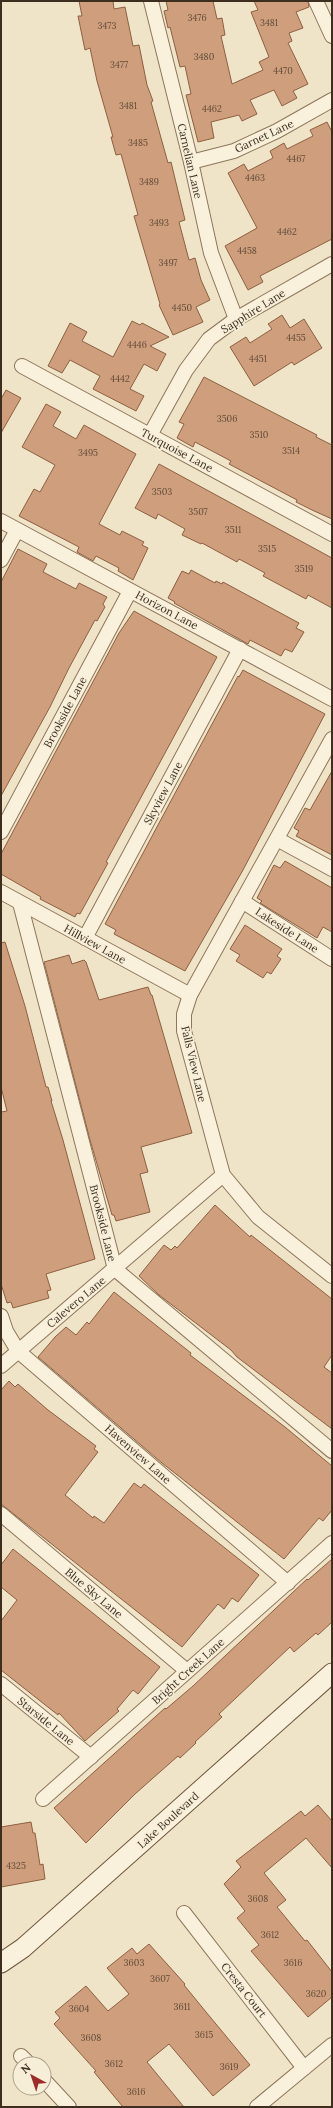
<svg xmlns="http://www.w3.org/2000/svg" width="333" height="2108" font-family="Lora,serif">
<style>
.building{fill:#cf9f7d;stroke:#8d5f41}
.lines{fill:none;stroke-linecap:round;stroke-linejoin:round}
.street-casing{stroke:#8d765c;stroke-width:16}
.secondary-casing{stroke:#6f573f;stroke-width:21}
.street{stroke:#faf1dc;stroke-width:14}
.secondary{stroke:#faf1dc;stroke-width:19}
.labels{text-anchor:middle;stroke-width:3.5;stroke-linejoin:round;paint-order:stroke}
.number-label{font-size:9px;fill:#624a37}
.street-label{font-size:11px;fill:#3d2e20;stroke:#f7eed8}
</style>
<rect width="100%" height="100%" fill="#f0e4c8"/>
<g class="building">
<polygon points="79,1 113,1 114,9 125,7 133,46 139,45 147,85 153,101 151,102 168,163 171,162 185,220 179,222 189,260 195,258 201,280 210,300 196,307 203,322 173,335 159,305 160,304 134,216 138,215 121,154 116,155 111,137 113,137 97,81 90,48 85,50 78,16 82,16"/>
<polygon points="166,1 213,1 217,19 222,18 225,35 221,36 232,84 263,70 259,62 269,57 251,12 258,10 254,1 308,1 309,7 296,12 303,28 289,33 292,41 288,43 308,84 293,91 297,98 282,106 274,90 250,100 257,114 242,121 239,115 211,122 214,138 198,142 186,95 191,94 185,66 180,67 170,27 168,28 164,11 168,10"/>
<polygon points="327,122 332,132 332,239 260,276 263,282 248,290 225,246 257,228 228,173 244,164 248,171 273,158 270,151 284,143 287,149 313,136 310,130"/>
<polygon points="282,315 290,328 304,319 322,348 294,365 292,362 254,386 230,347 246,337 250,343 272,329 268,324"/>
<polygon points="132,321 140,325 142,323 169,337 150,346 166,354 157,371 144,364 130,389 144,396 136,411 93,389 100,376 70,360 62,373 48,366 70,323 87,332 82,341 113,357"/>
<polygon points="204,377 317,435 316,437 332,445 332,519 312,510 296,502 297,500 229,464 231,461 195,442 193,447 177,438 184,424 179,422"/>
<polygon points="6,390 21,398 1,433 1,399"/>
<polygon points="46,404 61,412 53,426 76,439 84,425 136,454 99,524 120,535 122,531 144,542 142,545 148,548 133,580 118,571 119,568 96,556 93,561 77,552 79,547 19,516 34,489 40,492 55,465 22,447"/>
<polygon points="159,464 332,558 332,608 308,595 306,599 263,576 265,573 239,559 237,562 202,543 201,544 182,535 185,529 158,514 156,519 135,508"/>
<polygon points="18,549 47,564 43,572 76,589 79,583 107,597 103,604 105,607 97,621 95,620 69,668 50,707 1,796 1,582"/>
<polygon points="191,570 215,583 216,581 222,584 223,582 299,623 296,628 304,632 292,652 285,649 281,656 250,640 248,644 174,603 175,602 168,598 182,571 189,574"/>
<polygon points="134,611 217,657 106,862 108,863 80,914 77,913 75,917 40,899 41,897 1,874 1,854 119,633"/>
<polygon points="243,670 325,714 243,870 185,971 114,934 116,930 105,924 211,726 238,676 239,677"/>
<polygon points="332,771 332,855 296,836 299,831 294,828 305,808 310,810"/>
<polygon points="285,861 332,888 332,932 323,927 317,938 260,903 262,901 257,898 274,865 280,868"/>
<polygon points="245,925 282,949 277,956 281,959 271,974 267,972 263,978 236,961 240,955 230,949"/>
<polygon points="5,942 25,1006 46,1087 48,1087 52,1101 51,1101 63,1140 95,1259 46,1274 51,1290 47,1291 49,1298 13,1308 11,1302 7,1303 1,1284 1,1112 7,1111 1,1087 1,943"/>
<polygon points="69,955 72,964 84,960 86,962 99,1000 148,987 151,995 152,995 192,1133 141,1147 148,1172 140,1174 150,1212 116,1221 114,1215 112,1215 90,1140 44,962"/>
<polygon points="215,1205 250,1237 251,1235 332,1299 332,1355 324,1367 332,1373 332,1429 237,1357 231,1350 159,1295 139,1276 164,1245 171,1250 175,1246 177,1248"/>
<polygon points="114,1292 191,1353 190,1355 285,1427 332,1466 332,1510 323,1521 319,1518 284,1559 162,1463 38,1357 55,1337 66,1327 76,1335 87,1322 89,1324"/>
<polygon points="9,1381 15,1387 18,1384 48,1410 96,1446 94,1449 98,1452 65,1495 93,1518 94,1516 104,1523 134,1483 141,1488 144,1484 259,1575 238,1602 232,1598 224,1609 218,1604 182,1647 1,1504 1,1390"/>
<polygon points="13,1549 160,1667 138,1694 133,1690 117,1709 119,1711 85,1741 59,1713 58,1715 1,1670 1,1621 17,1600 1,1587 1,1565"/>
<polygon points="332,1559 332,1622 318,1635 316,1633 294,1652 290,1647 219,1714 222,1717 195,1742 196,1743 180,1758 178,1756 135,1794 86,1843 54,1808 165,1708 166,1709 193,1686 307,1579 308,1580"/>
<polygon points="318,1805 332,1821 332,1868 306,1838 264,1873 286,1900 277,1907 305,1941 307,1940 332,1972 332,1997 308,2017 251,1951 259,1945 237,1918 245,1911 224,1884 241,1867 236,1861 301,1811 305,1816"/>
<polygon points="31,1822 33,1833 35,1833 40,1865 43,1864 45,1879 1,1887 1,1827"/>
<polygon points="149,1944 185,1984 184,1985 206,2012 250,2065 213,2096 169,2044 147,2062 184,2107 123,2107 94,2072 96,2071 54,2024 60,2018 55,2012 86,1986 108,2011 129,1994 107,1968 132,1948 137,1954"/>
</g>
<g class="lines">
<g class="street-casing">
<g id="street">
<polyline points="151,1 191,162 211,253 236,319"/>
<polyline points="316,1 332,36"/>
<polyline points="191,162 234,151 277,131 332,100"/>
<polyline points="22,366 332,534"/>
<polyline points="150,435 186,370 209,339 236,319 332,264"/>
<polyline points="1,521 332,699"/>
<polyline points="1,560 17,530"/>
<polyline points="332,739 190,995 184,1014 184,1031 223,1175 258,1217 332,1276"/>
<polyline points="1,832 130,591"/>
<polyline points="277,839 332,869"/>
<polyline points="1,892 190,995"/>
<polyline points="242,901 332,959"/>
<polyline points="20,903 115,1269 332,1451"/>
<polyline points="85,938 240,649"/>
<polyline points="1,1316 6,1331 18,1351 288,1583"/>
<polyline points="1,1366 223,1175"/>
<polyline points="1,1514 187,1671"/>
<polyline points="1,1684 91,1757"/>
<polyline points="43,1799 332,1543"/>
<polyline points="184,1913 304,2068"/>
<polyline points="21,2056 29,2064"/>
<polyline points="44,2080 69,2107"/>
<polyline points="257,2107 332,2045"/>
</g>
</g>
<g class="secondary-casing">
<polyline id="secondary" points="1,1963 23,1948 50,1924 332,1673"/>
</g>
<use href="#street" class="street"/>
<use href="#secondary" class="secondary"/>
</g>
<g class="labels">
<g class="number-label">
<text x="197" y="21">3476</text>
<text x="269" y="26">3481</text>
<text x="107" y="29">3473</text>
<text x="204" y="60">3480</text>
<text x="119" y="68">3477</text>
<text x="283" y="74">4470</text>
<text x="128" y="109">3481</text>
<text x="212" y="112">4462</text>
<text x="138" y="146">3485</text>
<text x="296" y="162">4467</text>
<text x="255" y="181">4463</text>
<text x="149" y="185">3489</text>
<text x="159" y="226">3493</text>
<text x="287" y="235">4462</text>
<text x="247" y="254">4458</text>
<text x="168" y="266">3497</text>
<text x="182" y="311">4450</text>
<text x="296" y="341">4455</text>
<text x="137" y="348">4446</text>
<text x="258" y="362">4451</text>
<text x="120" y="382">4442</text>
<text x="227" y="422">3506</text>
<text x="259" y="438">3510</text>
<text x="291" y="454">3514</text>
<text x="88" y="456">3495</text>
<text x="162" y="495">3503</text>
<text x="198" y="515">3507</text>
<text x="233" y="533">3511</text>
<text x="267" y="552">3515</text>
<text x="304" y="572">3519</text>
<text x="16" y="1869">4325</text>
<text x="258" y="1902">3608</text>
<text x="270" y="1938">3612</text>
<text x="134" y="1966">3603</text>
<text x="293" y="1966">3616</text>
<text x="160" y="1982">3607</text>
<text x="316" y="1997">3620</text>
<text x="182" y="2010">3611</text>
<text x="79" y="2012">3604</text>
<text x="204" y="2038">3615</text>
<text x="91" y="2041">3608</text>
<text x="114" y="2067">3612</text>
<text x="229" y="2070">3619</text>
<text x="136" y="2095">3616</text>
</g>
<g class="street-label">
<text transform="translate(264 136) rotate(-25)" y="4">Garnet Lane</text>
<text transform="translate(190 161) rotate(77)" y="4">Carnelian Lane</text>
<text transform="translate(253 311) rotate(-32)" y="4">Sapphire Lane</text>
<text transform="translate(177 450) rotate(28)" y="4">Turquoise Lane</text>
<text transform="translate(167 610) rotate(28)" y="4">Horizon Lane</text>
<text transform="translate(65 712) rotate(-62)" y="4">Brookside Lane</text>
<text transform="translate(163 793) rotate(-62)" y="4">Skyview Lane</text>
<text transform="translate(287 930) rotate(33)" y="4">Lakeside Lane</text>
<text transform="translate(95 944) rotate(29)" y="4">Hillview Lane</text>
<text transform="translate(194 1064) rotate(77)" y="4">Falls View Lane</text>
<text transform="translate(103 1223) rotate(76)" y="4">Brookside Lane</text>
<text transform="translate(76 1302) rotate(-40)" y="4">Calevero Lane</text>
<text transform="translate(138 1454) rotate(41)" y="4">Havenview Lane</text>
<text transform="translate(94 1593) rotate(40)" y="4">Blue Sky Lane</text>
<text transform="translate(188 1671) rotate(-42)" y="4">Bright Creek Lane</text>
<text transform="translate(46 1721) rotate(39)" y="4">Starside Lane</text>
<text transform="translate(168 1820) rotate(-42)" y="4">Lake Boulevard</text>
<text transform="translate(244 1990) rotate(52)" y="4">Cresta Court</text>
</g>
</g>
<rect width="333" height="2108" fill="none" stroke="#3d2e20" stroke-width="4"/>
<g transform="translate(32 2076) rotate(320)"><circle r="19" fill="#f7eed8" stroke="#ada18e"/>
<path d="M0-3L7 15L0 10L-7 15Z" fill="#9e2a2b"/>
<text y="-6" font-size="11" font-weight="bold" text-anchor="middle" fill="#3d2e20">N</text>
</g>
</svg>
